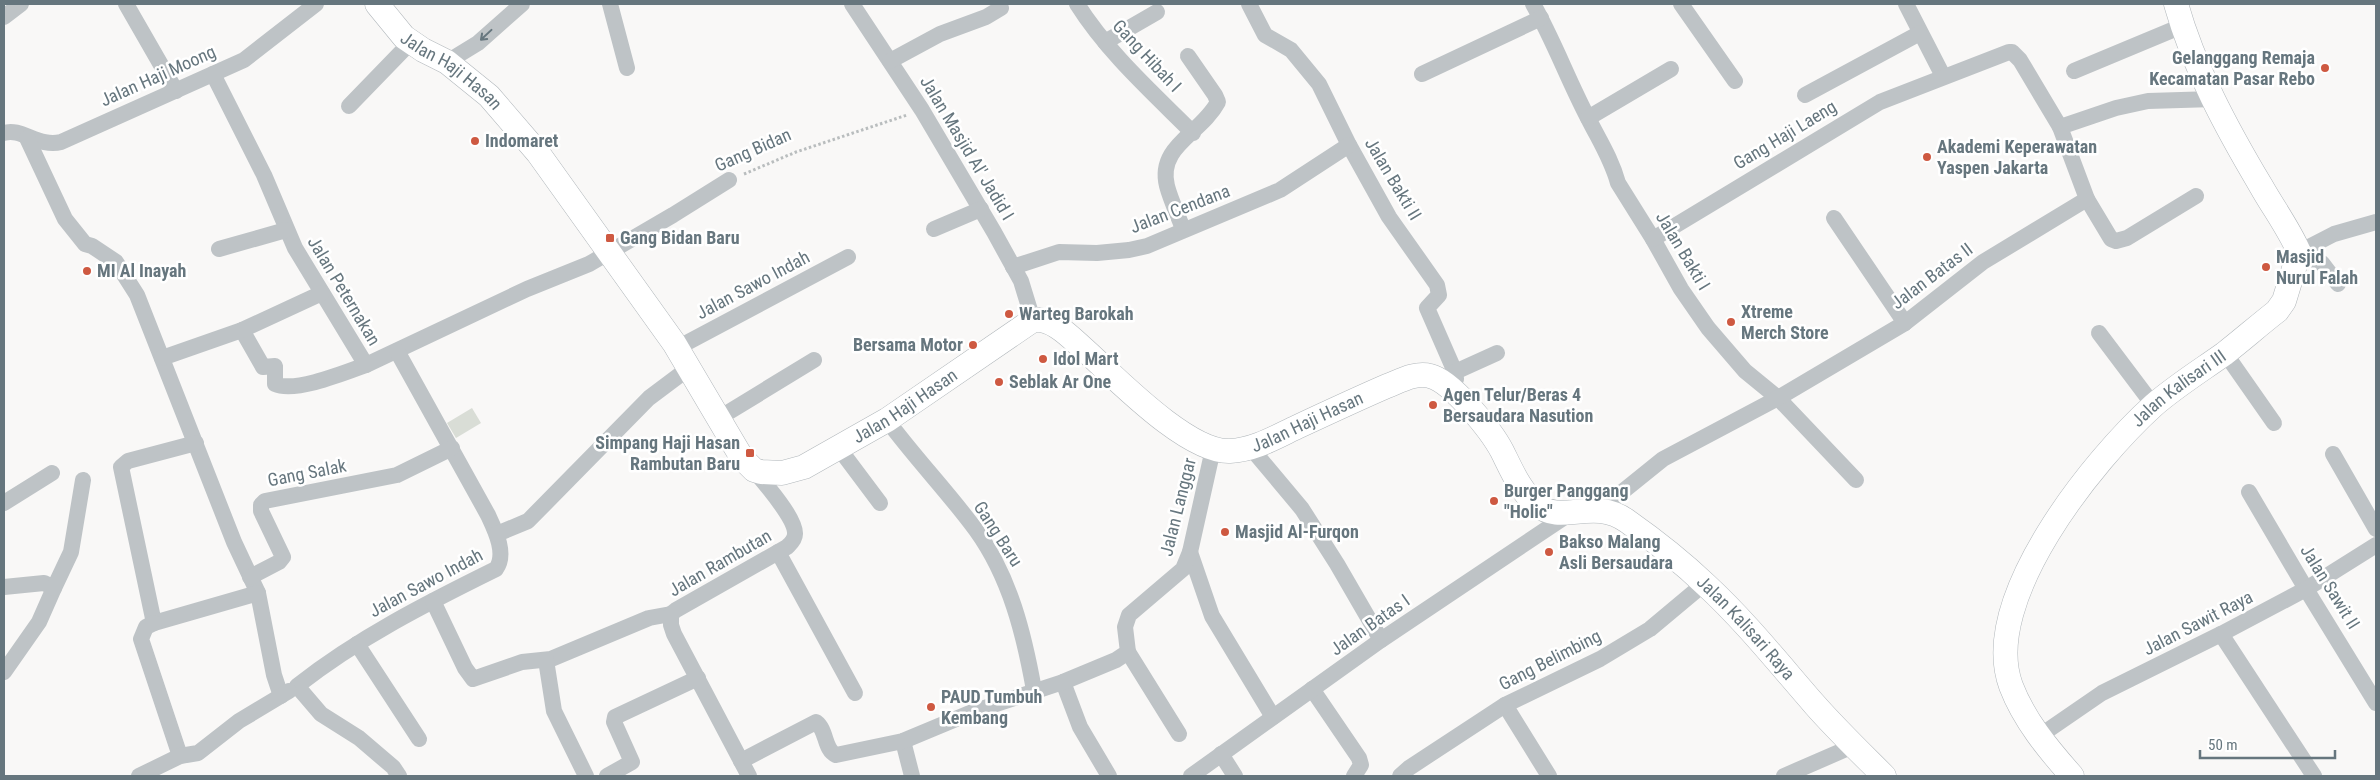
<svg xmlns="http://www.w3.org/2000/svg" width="2380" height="780" font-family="'Roboto Condensed',sans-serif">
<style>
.green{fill:#d9ddd6}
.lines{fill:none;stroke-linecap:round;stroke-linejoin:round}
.secondary-casing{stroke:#b1b7bb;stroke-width:25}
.path{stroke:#b9bdbe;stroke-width:3;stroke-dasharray:2.5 2.5;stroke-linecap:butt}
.street{stroke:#bec3c6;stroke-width:16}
.secondary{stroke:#fff;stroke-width:24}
.oneway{stroke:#66767e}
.poi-dot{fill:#ce5941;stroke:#fff;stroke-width:2}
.labels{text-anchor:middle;stroke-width:5;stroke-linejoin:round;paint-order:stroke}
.street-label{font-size:18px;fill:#66767e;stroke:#fff}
.poi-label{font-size:18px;font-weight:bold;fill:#66767e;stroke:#fff;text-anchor:start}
</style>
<rect width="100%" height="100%" fill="#f9f8f7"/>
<polygon class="green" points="472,408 481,423 456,438 447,423"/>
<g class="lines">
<g class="secondary-casing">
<g id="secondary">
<path id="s1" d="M377,4L404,37L423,50L447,62L489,96L538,153L674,343L742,458L754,470L761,472L782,473L804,467L887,420L1033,320C1054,318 1071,338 1086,351C1117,379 1188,453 1230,451C1254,450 1276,437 1297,427C1327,413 1357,399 1387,386C1400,381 1416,372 1430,376C1452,381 1492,432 1502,451C1512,471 1520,491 1537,505C1562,525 1593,497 1627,521C1654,540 1682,562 1706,585C1746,622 1780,665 1815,705C1837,730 1861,753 1884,776"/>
<path id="s2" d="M2072,776C2048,749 2024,720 2011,686C1979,600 2094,459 2154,405C2176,386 2200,371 2224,354C2242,340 2259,325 2277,311L2284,301L2299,252C2289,229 2274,209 2261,186C2227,129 2194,68 2176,4"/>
</g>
</g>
<polyline class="path" points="744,174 796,152 907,115"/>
<g class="street">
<polyline points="126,4 176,91"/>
<polyline points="610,4 627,68"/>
<polyline points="852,4 922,110 994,232 1021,281 1033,320"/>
<path d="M1077,4C1108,53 1152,92 1193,133"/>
<polyline points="1249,4 1265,35 1291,50 1319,84 1349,145 1389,217 1437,285 1439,295 1427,308 1455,372 1456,379 1452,388"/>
<path d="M1533,4C1554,41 1568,80 1588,118C1599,140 1611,158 1618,183L1653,239L1681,289L1708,328L1745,371L1778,398L1856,480"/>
<polyline points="1681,4 1735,81"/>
<polyline points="1906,4 1943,76"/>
<polyline points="4,17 21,4"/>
<polyline points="1105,42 1157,12"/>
<polyline points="890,61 940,34 986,17 1001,8 999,4"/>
<polyline points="447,62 478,43 522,4"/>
<polyline points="2074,71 2182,26"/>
<polyline points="213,74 264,175 295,248 366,365"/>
<polyline points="1422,74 1541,18"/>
<polyline points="1805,95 1920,33"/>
<polyline points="349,106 411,42"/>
<polyline points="1588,118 1671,69"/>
<path d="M4,133C21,127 39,148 61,142L244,60L316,4"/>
<polyline points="27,138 65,219 85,244 92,246 116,262 137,295 234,542 258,593 274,675 281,696"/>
<polyline points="2087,199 2111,239 2116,241 2127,238 2196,196"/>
<polyline points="1834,218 1905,323"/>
<polyline points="934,229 981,209"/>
<path d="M1183,229C1178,215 1171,201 1167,186C1157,146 1201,134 1218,102L1215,95L1188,56"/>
<polyline points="1653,239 1880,102 2009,52 2012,52 2020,60 2060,127"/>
<polyline points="219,249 286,230"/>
<polyline points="2299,252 2334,234 2376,222"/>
<polyline points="2298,258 2322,263 2338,284"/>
<polyline points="1013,267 1059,252 1097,253 1129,250 1147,246 1280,190 1349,145"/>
<path d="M242,330L263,367L275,366V384C295,393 344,373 366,365L527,289L589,264L673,215L729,180"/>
<polyline points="2099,333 2154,406"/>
<polyline points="677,348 848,257"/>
<path d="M397,351L488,515C495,530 507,554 496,569C427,603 358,638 297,686L321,714L359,738L393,767L399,776"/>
<polyline points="2225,353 2274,423"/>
<polyline points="162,358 242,330 322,293"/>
<polyline points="1455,372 1497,353"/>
<polyline points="719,418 814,360"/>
<path d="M887,420C915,458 948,492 976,530C1010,577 1024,634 1034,690"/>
<polyline points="196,443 128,461 121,467 154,623 258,593"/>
<polyline points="838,447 880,503"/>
<polyline points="1251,448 1302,509 1337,564 1381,640"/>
<polyline points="2333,454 2376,529"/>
<polyline points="2249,492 2306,589 2376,703"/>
<polyline points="4,503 52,473"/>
<polyline points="1601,509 1663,459 1778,398 1905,323 1983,262 2087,199 2060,127 2116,108 2148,101 2214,99"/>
<polyline points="497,534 528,521 649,398 689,368"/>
<polyline points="778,552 855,693"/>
<polyline points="1190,552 1212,616 1273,717"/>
<polyline points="250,577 279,562 283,557 261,511 261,505 265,501 397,475 452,448"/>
<polyline points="4,587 44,583 54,588 39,622 4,672"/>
<polyline points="54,588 71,552 83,480"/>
<polyline points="433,601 465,668 473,679 522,662 551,659 649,618 671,614"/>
<polyline points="154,623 146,627 141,639 180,756"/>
<polyline points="2221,634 2314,776"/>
<polyline points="357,644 419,739"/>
<polyline points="1128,652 1179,734"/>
<polyline points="546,660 554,711 586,776"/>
<polyline points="1063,682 1080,727 1109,776"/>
<polyline points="1312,689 1359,758 1361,765 1354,776"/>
<polyline points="1505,705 1549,776"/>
<polyline points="2038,737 2102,693 2221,634 2306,589 2376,545"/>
<polyline points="903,741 912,776"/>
<polyline points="1221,754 1235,776"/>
<path d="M741,761L816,722C827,730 824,750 836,755L903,741L975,711L1063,682L1116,660L1128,652L1125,627L1129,615L1183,569L1190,552L1213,449"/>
<polyline points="139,776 180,756 198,753 239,721 289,691"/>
<polyline points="607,776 632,762 614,722 615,717 698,678"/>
<path d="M749,776L674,634L671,625V614L676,610L787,547C790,544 795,540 795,534C796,518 764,483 754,470"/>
<polyline points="1191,776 1381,640 1572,512"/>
<polyline points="1400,776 1409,768 1505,705 1600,659 1650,629 1705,583"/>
<polyline points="1784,776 1853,746"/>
</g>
<use href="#secondary" class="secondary"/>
</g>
<defs><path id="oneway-shaft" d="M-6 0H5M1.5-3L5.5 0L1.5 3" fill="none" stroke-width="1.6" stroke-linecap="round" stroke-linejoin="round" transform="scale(1.25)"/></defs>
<use class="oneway" href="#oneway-shaft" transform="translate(486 35) rotate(137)"/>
<g class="poi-dot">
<circle cx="2325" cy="68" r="5"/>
<circle cx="475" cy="141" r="5"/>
<circle cx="1927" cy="157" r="5"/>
<rect x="605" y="233" width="10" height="10" rx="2.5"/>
<circle cx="2266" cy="267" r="5"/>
<circle cx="87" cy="271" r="5"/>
<circle cx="1009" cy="314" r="5"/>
<circle cx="1731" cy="322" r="5"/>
<circle cx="973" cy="345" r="5"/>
<circle cx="1043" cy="359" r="5"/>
<circle cx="999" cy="382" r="5"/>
<circle cx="1433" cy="405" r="5"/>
<rect x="745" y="448" width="10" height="10" rx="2.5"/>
<circle cx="1494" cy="501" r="5"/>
<circle cx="1225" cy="532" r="5"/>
<circle cx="1549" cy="552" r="5"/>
<circle cx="931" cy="707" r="5"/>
</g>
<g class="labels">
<g class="street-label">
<text transform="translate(1147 56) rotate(47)" y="6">Gang Hibah I</text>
<text dy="6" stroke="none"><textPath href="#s1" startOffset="101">Jalan Haji Hasan</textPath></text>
<text transform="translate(158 76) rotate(-24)" y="6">Jalan Haji Moong</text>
<text transform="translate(1785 135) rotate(-31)" y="6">Gang Haji Laeng</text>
<text transform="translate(967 148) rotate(59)" y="6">Jalan Masjid Al' Jadid I</text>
<text transform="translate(753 150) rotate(-24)" y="6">Gang Bidan</text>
<text transform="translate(1393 179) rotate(59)" y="6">Jalan Bakti II</text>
<text transform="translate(1180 209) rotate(-21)" y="6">Jalan Cendana</text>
<text transform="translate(1683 251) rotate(59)" y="6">Jalan Bakti I</text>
<text transform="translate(1932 276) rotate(-37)" y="6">Jalan Batas II</text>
<text transform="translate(753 285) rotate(-28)" y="6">Jalan Sawo Indah</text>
<text transform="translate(344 291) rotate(59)" y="6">Jalan Peternakan</text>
<text dy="6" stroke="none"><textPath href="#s2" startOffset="468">Jalan Kalisari III</textPath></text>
<text dy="6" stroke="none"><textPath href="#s1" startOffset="775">Jalan Haji Hasan</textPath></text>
<text dy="6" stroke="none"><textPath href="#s1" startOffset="1254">Jalan Haji Hasan</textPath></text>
<text transform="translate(307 473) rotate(-11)" y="6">Gang Salak</text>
<text transform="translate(1178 507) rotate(-76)" y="6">Jalan Langgar</text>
<text transform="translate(998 534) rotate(57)" y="6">Gang Baru</text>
<text transform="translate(720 563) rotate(-30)" y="6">Jalan Rambutan</text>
<text transform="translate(426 583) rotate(-28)" y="6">Jalan Sawo Indah</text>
<text transform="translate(2330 587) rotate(58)" y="6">Jalan Sawit II</text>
<text transform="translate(2198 623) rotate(-27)" y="6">Jalan Sawit Raya</text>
<text transform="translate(1370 625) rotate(-35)" y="6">Jalan Batas I</text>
<text dy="6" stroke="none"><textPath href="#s1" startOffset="1811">Jalan Kalisari Raya</textPath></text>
<text transform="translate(1550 660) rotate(-27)" y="6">Gang Belimbing</text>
</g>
<g class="poi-label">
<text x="2315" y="64" text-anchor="end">Gelanggang Remaja<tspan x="2315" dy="21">Kecamatan Pasar Rebo</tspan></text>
<text x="485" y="147">Indomaret</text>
<text x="1937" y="153">Akademi Keperawatan<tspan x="1937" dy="21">Yaspen Jakarta</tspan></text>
<text x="620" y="244">Gang Bidan Baru</text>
<text x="2276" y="263">Masjid<tspan x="2276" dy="21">Nurul Falah</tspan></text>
<text x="97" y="277">MI Al Inayah</text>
<text x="1741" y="318">Xtreme<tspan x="1741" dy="21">Merch Store</tspan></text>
<text x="1019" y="320">Warteg Barokah</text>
<text x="963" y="351" text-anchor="end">Bersama Motor</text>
<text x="1053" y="365">Idol Mart</text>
<text x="1009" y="388">Seblak Ar One</text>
<text x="1443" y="401">Agen Telur/Beras 4<tspan x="1443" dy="21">Bersaudara Nasution</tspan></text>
<text x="740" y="449" text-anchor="end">Simpang Haji Hasan<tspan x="740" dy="21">Rambutan Baru</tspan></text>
<text x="1504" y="497">Burger Panggang<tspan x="1504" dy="21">"Holic"</tspan></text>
<text x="1235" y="538">Masjid Al-Furqon</text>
<text x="1559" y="548">Bakso Malang<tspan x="1559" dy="21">Asli Bersaudara</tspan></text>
<text x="941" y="703">PAUD Tumbuh<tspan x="941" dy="21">Kembang</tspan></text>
</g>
</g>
<rect width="2380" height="780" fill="none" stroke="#66767e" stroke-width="10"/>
<path d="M2200 750v8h135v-8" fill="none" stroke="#66767e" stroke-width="2.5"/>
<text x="2208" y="750" font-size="15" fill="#66767e" stroke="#ffffff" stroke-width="4" paint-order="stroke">50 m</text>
</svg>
